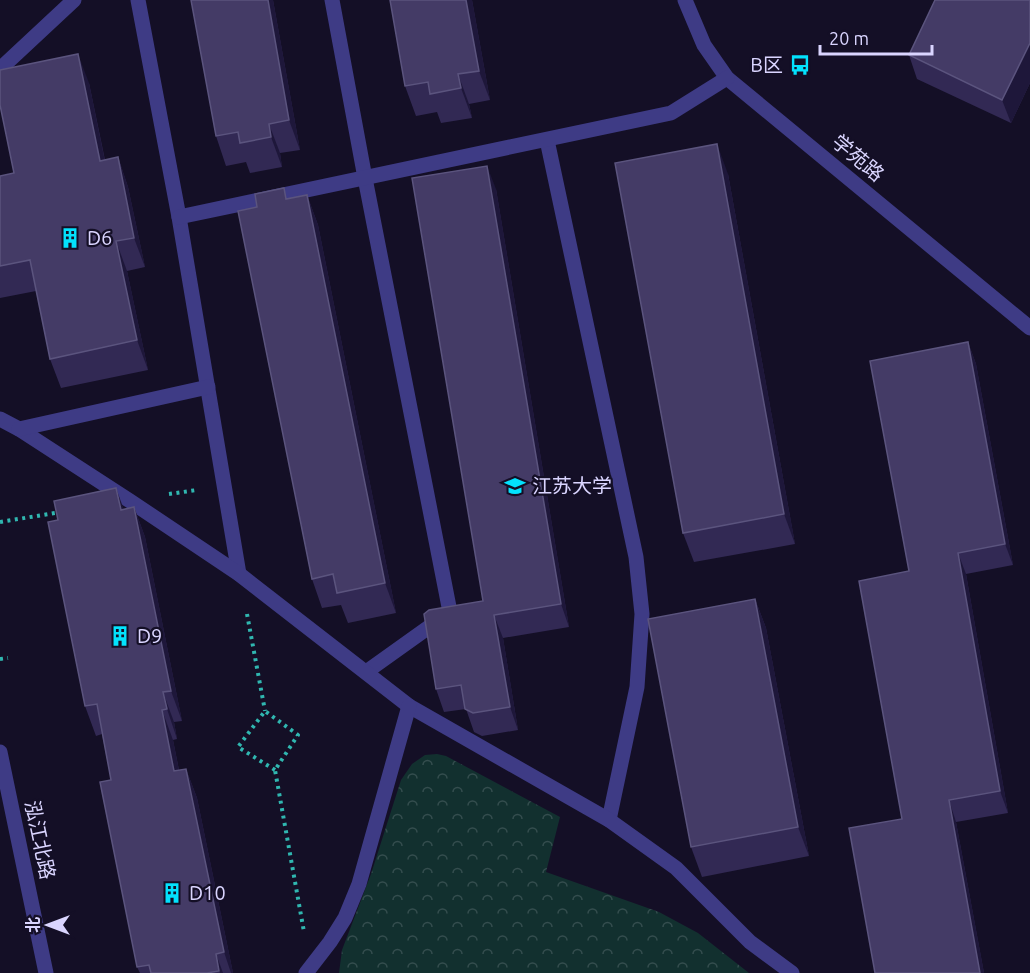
<svg xmlns="http://www.w3.org/2000/svg" width="1030" height="973" font-family="Ubuntu,'Noto Sans SC',sans-serif">
<style>
.forest{fill:url(#forest-crowns)}
.lines{fill:none;stroke-linecap:round;stroke-linejoin:round}
.path{stroke:#30b7b0;stroke-width:4;stroke-dasharray:3 4.5;stroke-linecap:butt}
.minor{stroke:#3e3b85;stroke-width:15}
.wall{fill:#322954}
.shaded-wall{fill:#1e173a}
.building{fill:#443b66;stroke:#5b547e;stroke-width:1.5}
.labels{text-anchor:middle;stroke-width:4.5;stroke-linejoin:round;paint-order:stroke}
.poi-label{font-size:20px;fill:#dad5ff;stroke:#140f26;text-anchor:start}
.street-label{font-size:20px;fill:#dad5ff;stroke:#140f26}
</style>
<defs>
<pattern id="forest-crowns" width="20" height="18" patternUnits="userSpaceOnUse" patternTransform="scale(1.5)"><rect width="20" height="18" fill="#12302f"/><path d="M2 6a3 3 0 1 1 6 0M12 15a3 3 0 1 1 6 0" fill="none" stroke="#344d4e"/></pattern>
</defs>
<rect width="100%" height="100%" fill="#140f26"/>
<polygon class="forest" points="437,754 446,756 560,817 546,872 659,912 698,933 749,973 339,973 342,950 371,874 401,780 412,764 425,755"/>
<g class="lines">
<g class="path">
<polyline points="169,494 197,490"/>
<polyline points="0,522 61,512"/>
<polyline points="247,614 265,711"/>
<polyline points="0,659 8,658"/>
<polyline points="275,770 238,747 265,711 298,735 275,770 304,932"/>
</g>
<g class="minor">
<polyline points="138,0 179,217 239,574"/>
<polyline points="332,0 365,178 450,612 366,672"/>
<polyline points="685,0 704,45 727,78 1030,328"/>
<polyline points="0,69 74,0"/>
<polyline points="547,140 636,557 642,614 637,687 609,820"/>
<polyline points="179,217 671,113 727,78"/>
<polyline points="0,419 19,429 130,501 239,574 409,706 609,820 676,868 750,942 792,973"/>
<polyline points="19,429 208,387"/>
<polyline points="0,752 46,973"/>
<polyline points="306,973 330,942 345,918 359,884 409,706"/>
</g>
</g>
<g class="wall">
<polygon points="273,0 300,150 280,153 282,167 250,173 246,162 226,166 216,136"/>
<polygon points="390,0 472,0 490,100 469,104 472,118 441,123 437,112 416,116 405,86"/>
<polygon points="1030,0 1030,83 1011,123 917,79 909,55"/>
<polygon points="89,83 105,160 118,157 128,187 145,267 127,271 148,370 61,388 50,359 36,291 0,298 0,176 14,173"/>
<polygon points="728,174 795,544 694,562 683,533"/>
<polygon points="496,189 569,627 503,638 518,730 482,736 474,732 466,709 444,712 436,689 483,601"/>
<polygon points="307,195 318,225 396,613 348,623 341,605 322,608 312,579 288,199"/>
<polygon points="968,342 976,364 1013,565 966,574 1008,813 956,822 984,973 875,973 902,819"/>
<polygon points="134,507 145,537 182,721 174,722 177,739 173,740 179,770 186,769 197,798 233,973 140,973 137,967 111,780 102,734 96,736 85,706 124,509"/>
<polygon points="755,599 766,628 809,856 702,877 691,847"/>
</g>
<g class="shaded-wall">
<polygon points="268,0 273,0 300,150 289,120"/>
<polygon points="466,0 472,0 490,100 479,71"/>
<polygon points="1030,43 1030,83 1011,123 1002,100"/>
<polygon points="78,54 89,83 111,191 100,161"/>
<polygon points="458,74 469,104 472,118 461,88"/>
<polygon points="269,124 280,153 282,167 271,137"/>
<polygon points="717,144 728,174 795,544 784,514"/>
<polygon points="118,157 128,187 145,267 134,238"/>
<polygon points="487,166 496,189 569,627 561,604"/>
<polygon points="307,195 318,225 396,613 385,583"/>
<polygon points="116,241 127,271 148,370 137,340"/>
<polygon points="968,342 976,364 1013,565 1005,544"/>
<polygon points="116,488 127,518 121,510"/>
<polygon points="134,507 145,537 182,721 171,691"/>
<polygon points="958,553 966,574 1008,813 1000,791"/>
<polygon points="755,599 766,628 809,856 798,827"/>
<polygon points="494,615 503,638 518,730 510,707"/>
<polygon points="163,692 174,722 177,739 167,709"/>
<polygon points="162,710 173,740 185,801 174,771"/>
<polygon points="186,769 197,798 233,973 231,973 224,952"/>
<polygon points="949,800 956,822 984,973 980,973"/>
<polygon points="216,954 223,973 220,973 219,971"/>
</g>
<g class="building">
<polygon points="191,0 268,0 289,120 269,124 271,137 240,143 238,132 216,136"/>
<polygon points="390,0 466,0 479,71 458,74 461,88 430,94 428,82 405,86"/>
<polygon points="935,0 1030,0 1030,43 1002,100 909,55"/>
<polygon points="78,54 100,161 118,157 134,238 116,241 137,340 50,359 30,260 0,266 0,176 14,173 0,105 0,70"/>
<polygon points="717,144 784,514 683,533 615,163"/>
<polygon points="487,166 561,604 494,615 510,707 473,713 465,709 461,685 436,689 424,614 429,610 483,601 412,178"/>
<polygon points="284,188 286,199 307,195 385,583 337,593 333,574 312,579 238,211 257,207 255,194"/>
<polygon points="968,342 1005,544 958,553 1000,791 949,800 980,973 875,973 849,828 902,819 859,581 909,571 870,361"/>
<polygon points="116,488 121,510 134,507 171,691 163,692 167,709 162,710 174,771 186,769 224,952 216,954 219,971 207,973 151,973 149,965 137,967 100,782 111,780 97,704 85,706 48,522 58,520 54,501"/>
<polygon points="755,599 798,827 691,847 648,619"/>
</g>
<defs>
<g id="bus-bare" transform="scale(1.62)"><path d="M-5-6H5V4H4V6H2V4H-2V6H-4V4H-5ZM-3.5-4V0h7V-4ZM-3.5 1.2v1.5H-2V1.2ZM2 1.2v1.5H3.5V1.2Z" fill="#03e2fd" stroke="#140f26" stroke-width="2.5" paint-order="stroke"/></g>
<g id="building-bare" transform="scale(1.62)"><path d="M-4-6H4V6H1V3H-1V6H-4ZM-2.5-4.3h1.7v1.8h-1.7ZM.8-4.3h1.7v1.8H.8ZM-2.5-1h1.7V.8h-1.7ZM.8-1h1.7V.8H.8Z" fill="#03e2fd" stroke="#140f26" stroke-width="2.5" paint-order="stroke"/></g>
<g id="university-bare" transform="scale(1.62)"><path d="M0-5L7-2L0 1L-7-2ZM-4 1L0 2.5L4 1V4Q0 6-4 4Z" fill="#03e2fd" stroke="#140f26" stroke-width="2.5" paint-order="stroke"/></g>
</defs>
<g fill-rule="evenodd">
<use href="#bus-bare" x="800" y="65"/>
<use href="#building-bare" x="70" y="238"/>
<use href="#university-bare" x="515" y="486"/>
<use href="#building-bare" x="120" y="636"/>
<use href="#building-bare" x="172" y="893"/>
</g>
<g class="labels">
<g class="poi-label">
<text x="783" y="72" text-anchor="end">B区</text>
<text x="87" y="245">D6</text>
<text x="532" y="493">江苏大学</text>
<text x="137" y="643">D9</text>
<text x="189" y="900">D10</text>
</g>
<g class="street-label">
<text transform="translate(858 158) rotate(40)" y="7">学苑路</text>
<text transform="translate(40 840) rotate(78)" y="7">泓江北路</text>
</g>
</g>
<g transform="translate(48 925) rotate(270)" stroke="#140f26" stroke-width="4.5" paint-order="stroke">
<path d="M0-4.5L10 22L0 15L-10 22Z" fill="#dad5ff"/>
<text y="-9" font-size="16" font-weight="bold" text-anchor="middle" fill="#dad5ff">北</text>
</g>
<path d="M820 45v9h112v-9" fill="none" stroke="#dad5ff" stroke-width="3"/>
<text x="829" y="45" font-size="18" fill="#dad5ff" stroke="#140f26" stroke-width="4.5" paint-order="stroke">20 m</text>
</svg>
